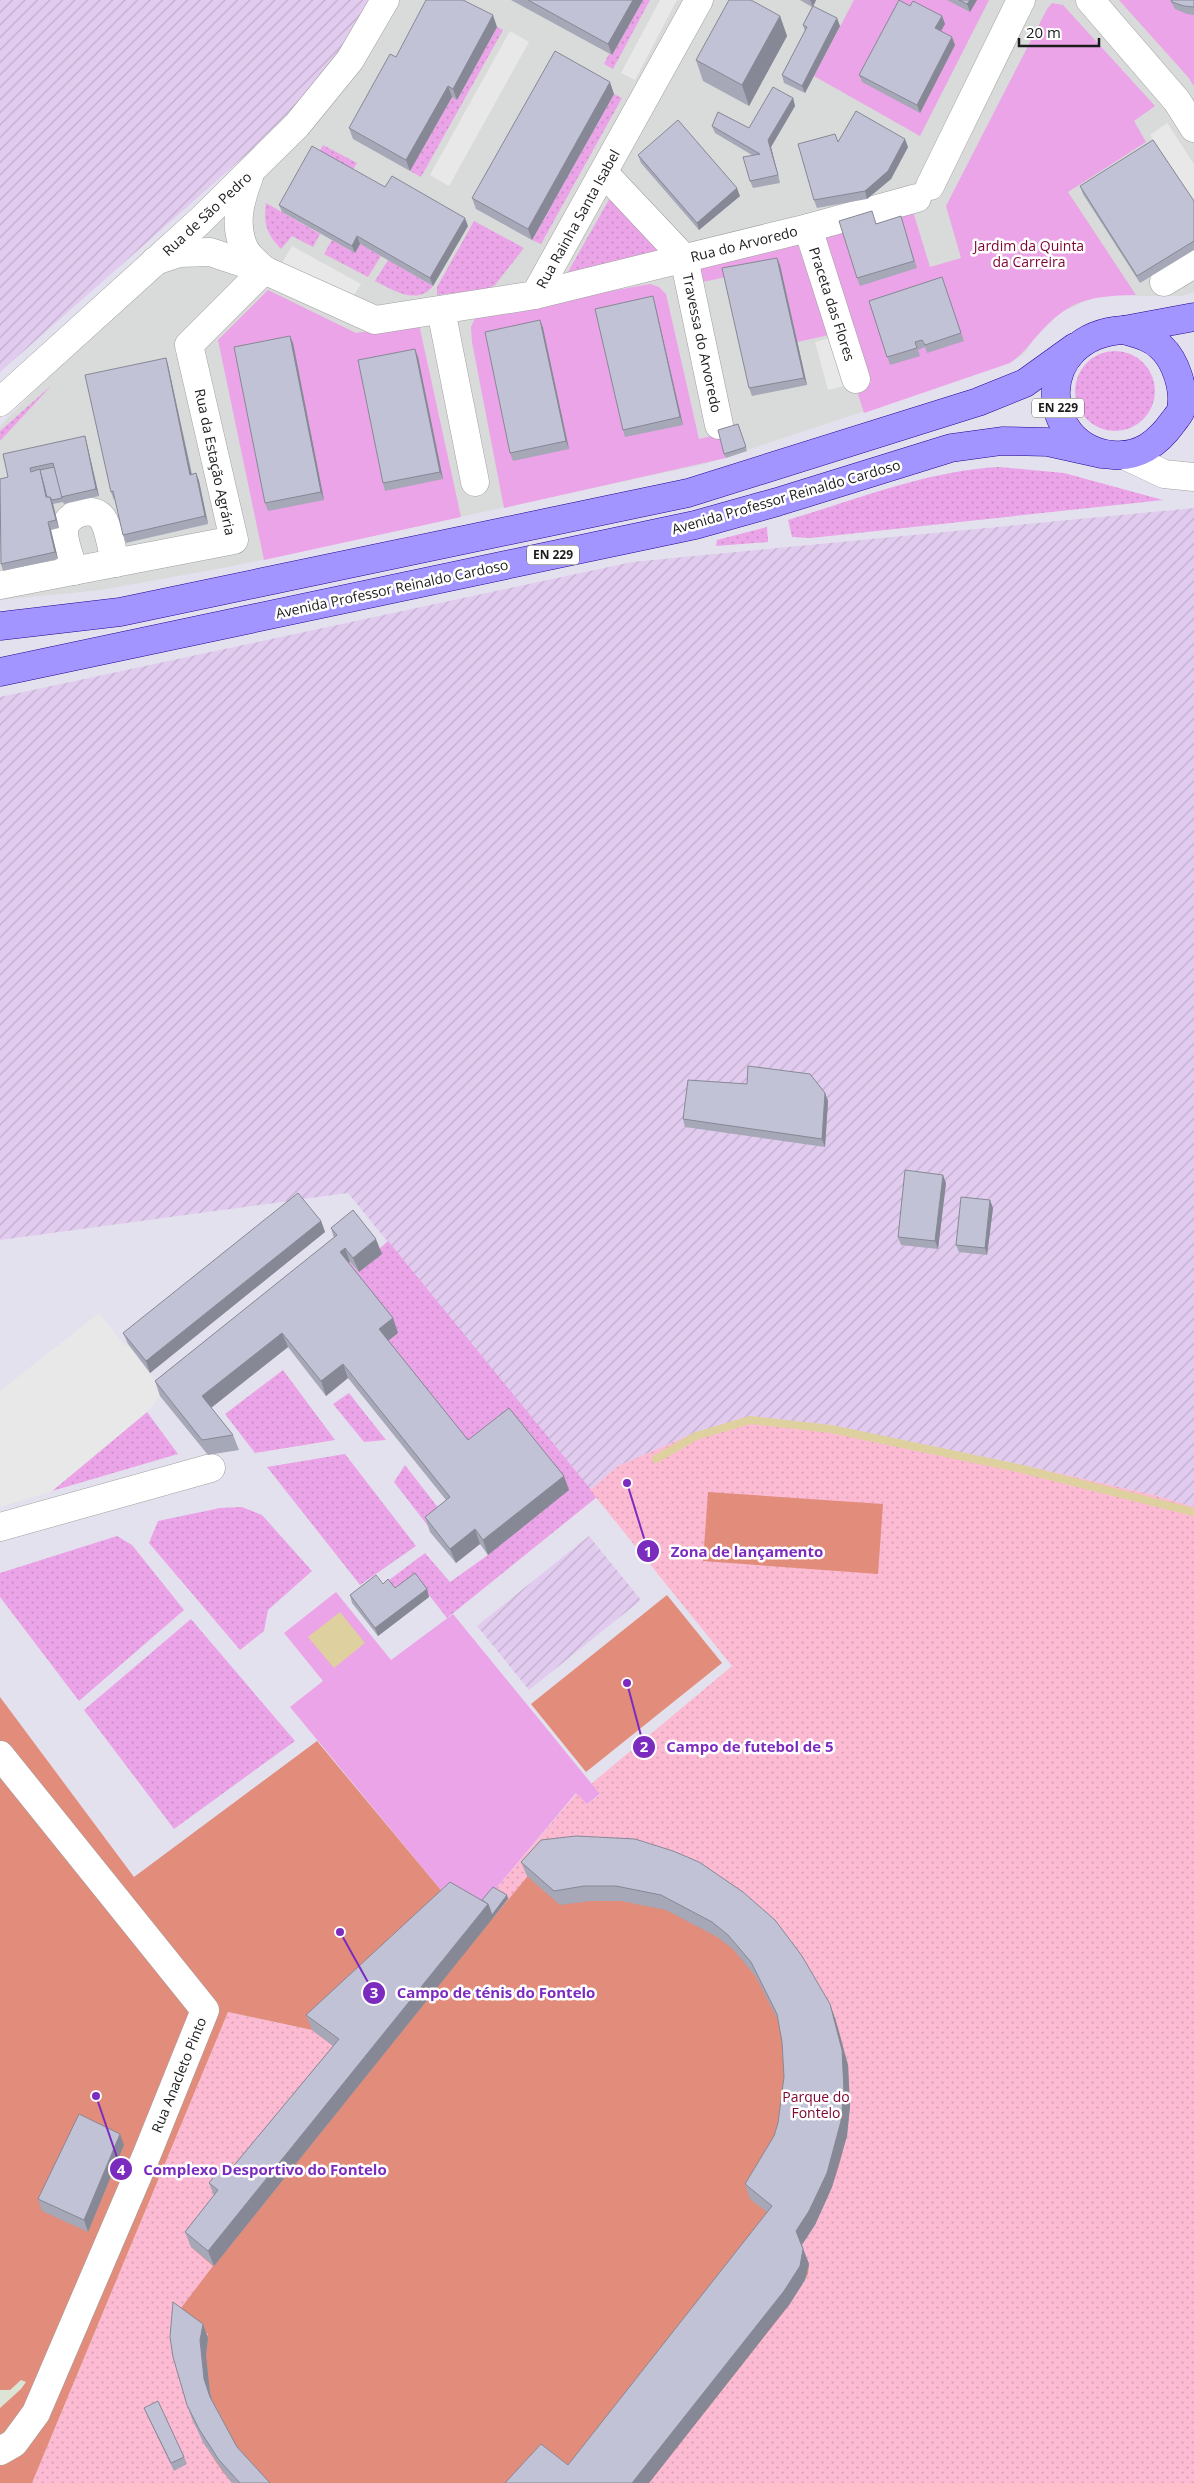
<svg xmlns="http://www.w3.org/2000/svg" width="1194" height="2483" font-family="'Open Sans',sans-serif">
<style>
.residential{fill:#d9dada}
.farmland{fill:url(#farmland-furrows)}
.grass{fill:url(#grass-dots)}
.park{fill:url(#park-dots)}
.garden{fill:#eba4e7}
.pitch{fill:#e28c7b}
.parking{fill:#e8e8e8}
.plaza{fill:#dce4d6}
.water{fill:#ded19f}
.lines{fill:none;stroke-linecap:round;stroke-linejoin:round}
.stream{stroke:#ded19f;stroke-width:8}
.minor-casing{stroke:#a0a0a0;stroke-width:29}
.tertiary-casing{stroke:#a0a0a0;stroke-width:29}
.primary-casing{stroke:#220094;stroke-width:29}
.minor{stroke:#fff;stroke-width:28}
.tertiary{stroke:#fff;stroke-width:28}
.primary{stroke:#a395ff;stroke-width:28}
.wall{fill:#a6a7b7}
.shaded-wall{fill:#878895}
.building{fill:#c1c2d5;stroke:#878895}
.labels{text-anchor:middle;stroke-width:5;stroke-linejoin:round;paint-order:stroke}
.shield{fill:#fff;stroke:#606060;stroke-width:1}
.shield-label{font-size:12px;font-weight:bold;fill:#1c1c1c}
.street-label{font-size:14px;fill:#1c1c1c;stroke:#fff}
.park-label{font-size:14px;fill:#7e0631;stroke:#fff}
.leader{fill:none;stroke:#7b2cbf;stroke-width:2}
.callout-dot{fill:#7b2cbf;stroke:#fff;stroke-width:2}
.mark-label{font-size:15px;text-anchor:middle;font-weight:bold;fill:#fff}
.callout-label{font-size:15px;text-anchor:middle;font-weight:bold;fill:#7b2cbf;stroke:#fff;stroke-width:5;stroke-linejoin:round;paint-order:stroke}
</style>
<defs>
<pattern id="farmland-furrows" width="10" height="10" patternUnits="userSpaceOnUse" patternTransform="scale(1.25)"><rect width="10" height="10" fill="#e1cbee"/><path d="M-1 1l2-2M0 10L10 0M9 11l2-2" fill="none" stroke="#c0aecc"/></pattern>
<pattern id="grass-dots" width="8" height="8" patternUnits="userSpaceOnUse" patternTransform="scale(1.25)"><rect width="8" height="8" fill="#eba4e7"/><path d="M2 2h.1M6 6h.1" fill="none" stroke="#c98dc6" stroke-width="1.8" stroke-linecap="round"/></pattern>
<pattern id="park-dots" width="8" height="8" patternUnits="userSpaceOnUse" patternTransform="scale(1.25)"><rect width="8" height="8" fill="#fcbbd2"/><path d="M2 2h.1M6 6h.1" fill="none" stroke="#d7a0b4" stroke-width="1.8" stroke-linecap="round"/></pattern>
</defs>
<rect width="100%" height="100%" fill="#e4e1ee"/>
<polygon class="residential" points="375,0 1194,0 1194,292 1182,296 1138,296 1118,294 1096,296 1060,313 1036,336 1025,353 1010,363 705,464 228,567 101,590 0,600 0,426 295,123"/>
<g class="farmland">
<polygon points="0,0 375,0 325,74 264,139 0,372"/>
<polygon points="1194,508 1194,1507 1154,1495 1022,1465 829,1425 749,1416 694,1433 618,1466 590,1490 348,1193 0,1240 0,697 632,562"/>
<polygon points="589,1536 641,1600 529,1690 477,1626"/>
</g>
<g class="grass">
<polygon points="643,0 650,0 613,69 604,64 609,54 612,55"/>
<polygon points="497,27 503,30 421,177 410,171 452,97 457,100"/>
<polygon points="614,94 622,98 541,244 532,240"/>
<polygon points="323,145 357,163 350,174 317,156"/>
<polygon points="611,196 660,254 568,272"/>
<path d="M266,203L320,234L313,247L292,236L281,249C267,234 263,224 266,203Z"/>
<polygon points="474,221 524,248 495,285 487,289 437,295 437,287"/>
<polygon points="332,240 355,253 360,244 381,256 368,277 324,254"/>
<path d="M388,260L433,286C417,306 393,290 375,281Z"/>
<circle cx="1115" cy="391" r="40"/>
<polygon points="52,385 0,441 0,431"/>
<path d="M999,467L1064,473L1163,500L811,538L792,537L788,520C858,499 926,471 999,467Z"/>
<polygon points="767,527 768,542 716,546 717,540"/>
<polygon points="388,1241 597,1497 447,1618 418,1581 398,1596 381,1586 425,1553 450,1582 488,1555 474,1455 384,1344 398,1333 345,1266 350,1262 359,1272 381,1254 378,1250"/>
<polygon points="283,1370 335,1440 255,1453 225,1414"/>
<polygon points="349,1393 386,1440 364,1442 333,1404"/>
<polygon points="147,1412 178,1454 52,1491"/>
<polygon points="345,1454 416,1546 360,1585 267,1467"/>
<polygon points="405,1465 443,1514 428,1526 394,1482"/>
<polygon points="242,1507 262,1515 312,1571 268,1610 264,1631 240,1650 149,1543 158,1521 220,1508"/>
<polygon points="117,1536 132,1545 184,1610 79,1701 0,1597 0,1573"/>
<polygon points="191,1619 295,1741 174,1829 84,1710"/>
</g>
<polygon class="park" points="749,1416 829,1425 1022,1465 1154,1495 1194,1507 1194,2483 32,2483 228,2012 312,2030 478,1910 577,1793 587,1804 600,1795 591,1784 732,1666 590,1490 618,1466 694,1433"/>
<g class="garden">
<polygon points="854,0 989,0 920,136 814,76"/>
<polygon points="1119,0 1194,0 1194,86 1188,77"/>
<path d="M1052,3L1063,5L1155,106L1134,121L1146,142L1068,192L1136,295C1090,296 1069,299 1037,336C1026,348 1024,353 1010,363L864,413L856,388L871,383L820,230L911,205L930,267L961,258L946,206L1047,9Z"/>
<polygon points="797,242 829,335 797,342 780,265 703,282 700,263"/>
<polygon points="650,284 659,287 666,294 699,439 720,434 726,458 504,508 472,342 471,327 475,318 484,314"/>
<polygon points="268,290 356,333 419,324 461,517 264,560 218,340"/>
<polygon points="336,1592 391,1660 453,1614 600,1794 587,1804 576,1793 478,1910 450,1901 290,1707 323,1681 284,1633"/>
</g>
<g class="pitch">
<polygon points="708,1492 883,1504 878,1574 703,1561"/>
<polygon points="667,1595 722,1663 586,1772 531,1704"/>
<path d="M0,1697L134,1877L317,1741L450,1901L493,1918L546,1854L600,1851L835,2018C862,2100 848,2174 801,2246L809,2264L808,2274L789,2305L649,2483H232C209,2456 194,2426 184,2392L208,2334L178,2312L213,2266L191,2247L344,2054L312,2030L228,2012L32,2483H0Z"/>
</g>
<g class="parking">
<polygon points="660,0 677,0 635,80 621,73"/>
<polygon points="510,31 529,42 449,186 430,175"/>
<polygon points="1167,123 1194,164 1194,201 1150,135"/>
<polygon points="292,246 361,284 354,295 282,263"/>
<polygon points="833,337 847,385 828,390 815,342"/>
<polygon points="99,1313 125,1346 128,1344 164,1392 147,1412 52,1491 0,1507 0,1391"/>
</g>
<polygon class="plaza" points="21,2380 26,2382 21,2389 0,2408 0,2390 10,2390"/>
<polygon class="water" points="340,1612 365,1643 334,1668 308,1637"/>
<g class="lines">
<polyline class="stream" points="656,1459 696,1436 750,1420 831,1429 1022,1469 1194,1512"/>
<g class="minor-casing">
<g id="minor">
<polyline points="1090,0 1177,101 1194,128"/>
<polyline points="604,173 684,258 719,425"/>
<path d="M249,177C240,201 233,225 245,250C249,257 258,264 264,270"/>
<polyline points="930,186 1021,0"/>
<polyline points="808,228 856,379"/>
<polyline points="155,261 179,253 210,252 264,270 375,320 535,295 699,0"/>
<polyline points="1164,282 1194,264"/>
<polyline points="535,295 808,228 917,198"/>
<polyline points="441,310 475,482"/>
<polyline points="0,402 201,220 297,125 350,60 385,0"/>
<path d="M74,571C71,559 64,545 64,532C64,513 95,503 104,521C110,533 112,550 115,563"/>
<polyline points="0,585 234,540 189,345 264,270"/>
<polyline points="0,1527 211,1468"/>
<polyline points="0,1755 205,2010 147,2154 36,2413 14,2443 0,2451"/>
</g>
</g>
<g class="tertiary-casing">
<polyline id="tertiary" points="1124,455 1164,474 1194,477"/>
</g>
<g class="primary-casing">
<g id="primary">
<path d="M1124,330C1137,334 1151,337 1161,347C1176,361 1185,389 1181,410C1180,414 1175,419 1173,422C1158,443 1140,457 1113,455C1037,448 1033,335 1124,330Z"/>
<polyline points="1124,330 1194,317"/>
<polyline points="0,626 120,612 688,493 978,402 1025,383 1075,347"/>
<polyline points="0,672 695,525 777,502 951,448 1002,441 1048,442 1102,454"/>
</g>
</g>
<use href="#minor" class="minor"/>
<use href="#tertiary" class="tertiary"/>
<use href="#primary" class="primary"/>
</g>
<g class="wall">
<polygon points="511,0 643,0 612,55"/>
<polygon points="800,0 816,0 813,6 840,26 805,93 784,83 782,75 805,31 803,25 812,7"/>
<polygon points="947,0 977,0 970,12"/>
<polygon points="1170,0 1194,0 1194,15 1187,14 1175,9"/>
<polygon points="910,6 942,16 945,24 941,31 955,45 920,113 862,82 859,75"/>
<polygon points="780,16 787,36 749,106 703,81 696,60"/>
<polygon points="497,27 457,100 452,97 410,171 353,139 349,128 396,57"/>
<polygon points="614,94 532,240 476,209 472,198"/>
<polygon points="793,98 795,106 771,147 780,183 753,188 750,181 752,155 715,133 712,126 749,128"/>
<polygon points="838,142 908,147 891,179 867,199 817,208 814,200"/>
<polygon points="638,155 740,196 699,230 641,163"/>
<polygon points="1080,186 1194,201 1194,250 1140,283 1083,194"/>
<polygon points="385,187 468,226 433,286 360,244 355,253 282,212 279,205"/>
<polygon points="876,223 903,223 917,268 860,286 857,278"/>
<polygon points="777,258 780,265 807,385 752,396 749,388"/>
<polygon points="942,277 964,341 927,353 925,347 918,350 920,356 890,365 869,301"/>
<polygon points="655,304 683,425 625,437 623,430"/>
<polygon points="540,320 543,328 569,449 513,461 510,453"/>
<polygon points="293,343 324,500 268,511 265,503"/>
<polygon points="415,349 418,357 443,479 385,491 383,483"/>
<polygon points="166,358 168,365 192,474 196,473 199,481 208,524 126,543 123,535 115,499 114,500 111,492"/>
<polygon points="738,424 747,451 726,458 724,454"/>
<polygon points="85,436 87,444 99,496 64,504 63,502 53,504 59,528 51,530 58,559 3,571 1,564 8,477"/>
<polygon points="825,1093 828,1101 825,1147 685,1127 683,1119"/>
<polygon points="946,1183 938,1249 901,1245 898,1237"/>
<polygon points="993,1208 987,1255 959,1252 956,1245"/>
<polygon points="321,1221 325,1232 150,1373 128,1344 123,1333"/>
<polygon points="331,1228 382,1254 359,1272 350,1262 349,1263 393,1318 398,1333 388,1341 468,1440 569,1490 488,1555 480,1544 456,1563 430,1532 425,1517 446,1500 348,1378 326,1396 288,1347 211,1408 233,1435 239,1450 208,1455 160,1396 155,1381 334,1238"/>
<polygon points="383,1584 395,1588 427,1589 429,1597 378,1636 352,1603 350,1595"/>
<polygon points="635,1839 835,2018 848,2065 850,2106 847,2136 832,2187 815,2225 802,2245 809,2264 805,2280 789,2305 568,2465 767,2212 750,2199 745,2184 774,2136 778,2123 784,2077 782,2042 778,2020 756,1977 733,1949 717,1937 666,1910 621,1901 590,1901 560,1905 527,1876 521,1862"/>
<polygon points="508,1899 214,2266 191,2247 185,2232 214,2196 209,2183 226,2175 333,2046 312,2030 306,2015 482,1900"/>
<polygon points="124,2145 88,2232 42,2211 38,2199"/>
<polygon points="203,2324 208,2338 206,2355 210,2393 212,2400 237,2447 270,2483 232,2483 225,2474 204,2444 192,2419 187,2405"/>
<polygon points="144,2408 184,2457 187,2464 174,2471 147,2415"/>
</g>
<g class="shaded-wall">
<polygon points="633,0 643,0 612,55 608,44"/>
<polygon points="810,0 816,0 813,7"/>
<polygon points="970,0 977,0 970,12 967,4"/>
<polygon points="493,15 497,27 457,100 453,89"/>
<polygon points="780,16 787,36 749,106 742,85"/>
<polygon points="942,16 945,24 938,36 935,28"/>
<polygon points="837,18 840,26 805,93 802,86"/>
<polygon points="952,37 955,45 920,113 917,105"/>
<polygon points="610,82 614,94 532,240 528,229"/>
<polygon points="448,86 452,97 410,171 406,160"/>
<polygon points="793,98 795,106 771,147 780,183 768,140"/>
<polygon points="905,139 908,147 891,179 867,199 865,191"/>
<polygon points="737,188 740,196 699,230 697,223"/>
<polygon points="465,218 468,226 433,286 430,278"/>
<polygon points="357,236 360,244 355,253 352,246"/>
<polygon points="777,258 780,265 807,385 804,378"/>
<polygon points="653,296 655,304 683,425 680,417"/>
<polygon points="540,320 543,328 569,449 566,441"/>
<polygon points="290,336 293,343 324,500 321,492"/>
<polygon points="415,349 418,357 443,479 440,472"/>
<polygon points="166,358 168,365 193,482 190,475"/>
<polygon points="85,436 87,444 99,496 96,489"/>
<polygon points="196,473 199,481 208,524 205,516"/>
<polygon points="50,497 53,504 59,528 56,520"/>
<polygon points="48,522 51,530 58,559 55,552"/>
<polygon points="825,1093 828,1101 825,1147 822,1139"/>
<polygon points="943,1175 946,1183 938,1249 935,1241"/>
<polygon points="990,1200 993,1208 987,1255 985,1248"/>
<polygon points="321,1221 325,1232 150,1373 146,1361"/>
<polygon points="376,1239 382,1254 359,1272 353,1258"/>
<polygon points="345,1248 350,1262 345,1266 340,1252"/>
<polygon points="393,1318 398,1333 384,1344 379,1329"/>
<polygon points="282,1333 288,1347 207,1411 202,1396"/>
<polygon points="343,1364 348,1378 326,1396 321,1381"/>
<polygon points="564,1476 569,1490 488,1555 483,1540"/>
<polygon points="475,1529 480,1544 456,1563 450,1549"/>
<polygon points="427,1589 429,1597 378,1636 375,1628"/>
<polygon points="507,1895 508,1899 493,1918 214,2266 208,2251 488,1904"/>
<polygon points="830,2004 835,2018 848,2065 850,2106 847,2136 832,2187 815,2225 801,2246 796,2231"/>
<polygon points="120,2134 124,2145 88,2232 84,2220"/>
<polygon points="803,2249 809,2264 805,2280 789,2305 649,2483 632,2483"/>
<polygon points="203,2324 208,2338 206,2355 210,2393 215,2411 204,2379 200,2340"/>
</g>
<g class="building">
<polygon points="426,0 463,0 493,15 453,89 448,86 406,160 349,128 390,54 396,57"/>
<polygon points="528,0 633,0 608,44"/>
<polygon points="729,0 751,0 780,16 742,85 696,60"/>
<polygon points="899,0 910,6 913,1 942,16 935,28 952,37 917,105 859,75"/>
<polygon points="959,0 970,0 967,4"/>
<polygon points="1172,0 1194,0 1194,7 1184,6 1172,2"/>
<polygon points="813,6 837,18 802,86 782,75 807,27 803,25"/>
<polygon points="555,51 610,82 528,229 472,198"/>
<polygon points="773,87 793,98 768,140 778,175 750,181 743,157 760,154 712,126 718,112 749,128"/>
<polygon points="856,111 905,139 888,171 865,191 814,200 798,144 835,134 838,142"/>
<polygon points="678,120 737,188 697,223 638,155"/>
<polygon points="1153,140 1194,201 1194,241 1137,276 1080,186"/>
<polygon points="312,146 385,187 392,176 465,218 430,278 357,236 352,246 279,205"/>
<polygon points="872,211 876,224 901,216 914,261 857,278 839,221"/>
<polygon points="777,258 804,378 749,388 722,268"/>
<polygon points="942,277 961,333 925,345 922,340 915,342 917,348 887,357 869,301"/>
<polygon points="653,296 680,417 623,430 595,309"/>
<polygon points="540,320 566,441 510,453 485,332"/>
<polygon points="290,336 321,492 265,503 234,347"/>
<polygon points="415,349 440,472 383,483 358,360"/>
<polygon points="166,358 190,475 196,473 205,516 123,535 113,491 111,492 85,375"/>
<polygon points="738,424 746,447 724,454 718,430"/>
<polygon points="85,436 96,489 61,497 53,463 30,468 31,472 40,469 46,497 50,497 56,520 48,522 55,552 1,564 0,479 8,477 3,454"/>
<polygon points="54,467 62,498 52,500 50,497 47,497 40,470"/>
<polygon points="748,1066 810,1074 825,1093 822,1139 683,1119 688,1080 747,1084"/>
<polygon points="905,1170 943,1175 935,1241 898,1237"/>
<polygon points="298,1193 321,1221 146,1361 123,1333"/>
<polygon points="961,1197 990,1200 985,1248 956,1245"/>
<polygon points="353,1210 376,1239 353,1258 345,1248 340,1252 393,1318 379,1329 468,1440 509,1408 564,1476 483,1540 475,1529 450,1549 425,1517 450,1497 343,1364 321,1381 282,1333 202,1396 233,1435 202,1440 155,1381 337,1235 331,1228"/>
<polygon points="415,1573 427,1589 375,1628 350,1595 376,1575 383,1584 388,1579 395,1588"/>
<polygon points="576,1836 635,1839 673,1851 699,1862 743,1892 775,1920 802,1956 830,2004 842,2050 844,2091 841,2121 827,2173 809,2211 796,2231 803,2249 800,2266 784,2291 632,2483 505,2483 541,2444 568,2465 772,2206 745,2184 774,2136 778,2123 784,2077 782,2042 777,2014 751,1962 728,1935 712,1922 661,1895 616,1886 584,1886 554,1891 521,1862 541,1840"/>
<polygon points="450,1882 488,1904 208,2251 185,2232 218,2190 209,2183 219,2170 226,2175 339,2039 306,2015"/>
<polygon points="493,1887 507,1895 492,1915 488,1904 482,1900"/>
<polygon points="79,2114 120,2134 84,2220 38,2199"/>
<polygon points="173,2302 203,2324 200,2340 204,2379 210,2397 237,2447 270,2483 240,2483 219,2460 199,2429 187,2405 173,2357 170,2337"/>
<polygon points="158,2401 184,2457 171,2463 144,2408"/>
</g>
<g class="labels">
<g class="shield">
<rect x="1032" y="398.5" width="52" height="19" rx="4"/>
<rect x="527" y="545.5" width="52" height="19" rx="4"/>
</g>
<g class="shield-label">
<text x="1058" y="412">EN 229</text>
<text x="553" y="559">EN 229</text>
</g>
<g class="street-label">
<text transform="translate(207 214) rotate(-43)" y="5">Rua de São Pedro</text>
<text transform="translate(578 219) rotate(-61)" y="5">Rua Rainha Santa Isabel</text>
<text transform="translate(744 244) rotate(-14)" y="5">Rua do Arvoredo</text>
<text transform="translate(832 304) rotate(72)" y="5">Praceta das Flores</text>
<text transform="translate(702 343) rotate(78)" y="5">Travessa do Arvoredo</text>
<text transform="translate(215 462) rotate(78)" y="5">Rua da Estação Agrária</text>
<text transform="translate(786 497) rotate(-16)" y="5">Avenida Professor Reinaldo Cardoso</text>
<text transform="translate(392 589) rotate(-12)" y="5">Avenida Professor Reinaldo Cardoso</text>
<text transform="translate(179 2075) rotate(-68)" y="5">Rua Anacleto Pinto</text>
</g>
<g class="park-label">
<text x="1029" y="251">Jardim da Quinta<tspan x="1029" dy="16">da Carreira</tspan></text>
<text x="816" y="2102">Parque do<tspan x="816" dy="16">Fontelo</tspan></text>
</g>
</g>
<path class="leader" d="M627 1483L648 1551M627 1683L644 1747M340 1932L374 1993M96 2096L121 2169"/>
<g class="callout-dot">
<circle cx="627" cy="1483" r="5"/>
<circle cx="627" cy="1683" r="5"/>
<circle cx="340" cy="1932" r="5"/>
<circle cx="96" cy="2096" r="5"/>
<circle cx="648" cy="1551" r="12"/>
<circle cx="644" cy="1747" r="12"/>
<circle cx="374" cy="1993" r="12"/>
<circle cx="121" cy="2169" r="12"/>
</g>
<g class="mark-label">
<text x="648" y="1557">1</text>
<text x="644" y="1752">2</text>
<text x="374" y="1998">3</text>
<text x="121" y="2175">4</text>
</g>
<g class="callout-label">
<text x="747" y="1557">Zona de lançamento</text>
<text x="750" y="1752">Campo de futebol de 5</text>
<text x="496" y="1998">Campo de ténis do Fontelo</text>
<text x="265" y="2175">Complexo Desportivo do Fontelo</text>
</g>
<path d="M1019 38v8h80v-8" fill="none" stroke="#1c1c1c" stroke-width="2.5"/>
<text x="1026" y="38" font-size="15" fill="#1c1c1c" stroke="#ffffff" stroke-width="4" paint-order="stroke">20 m</text>
</svg>
